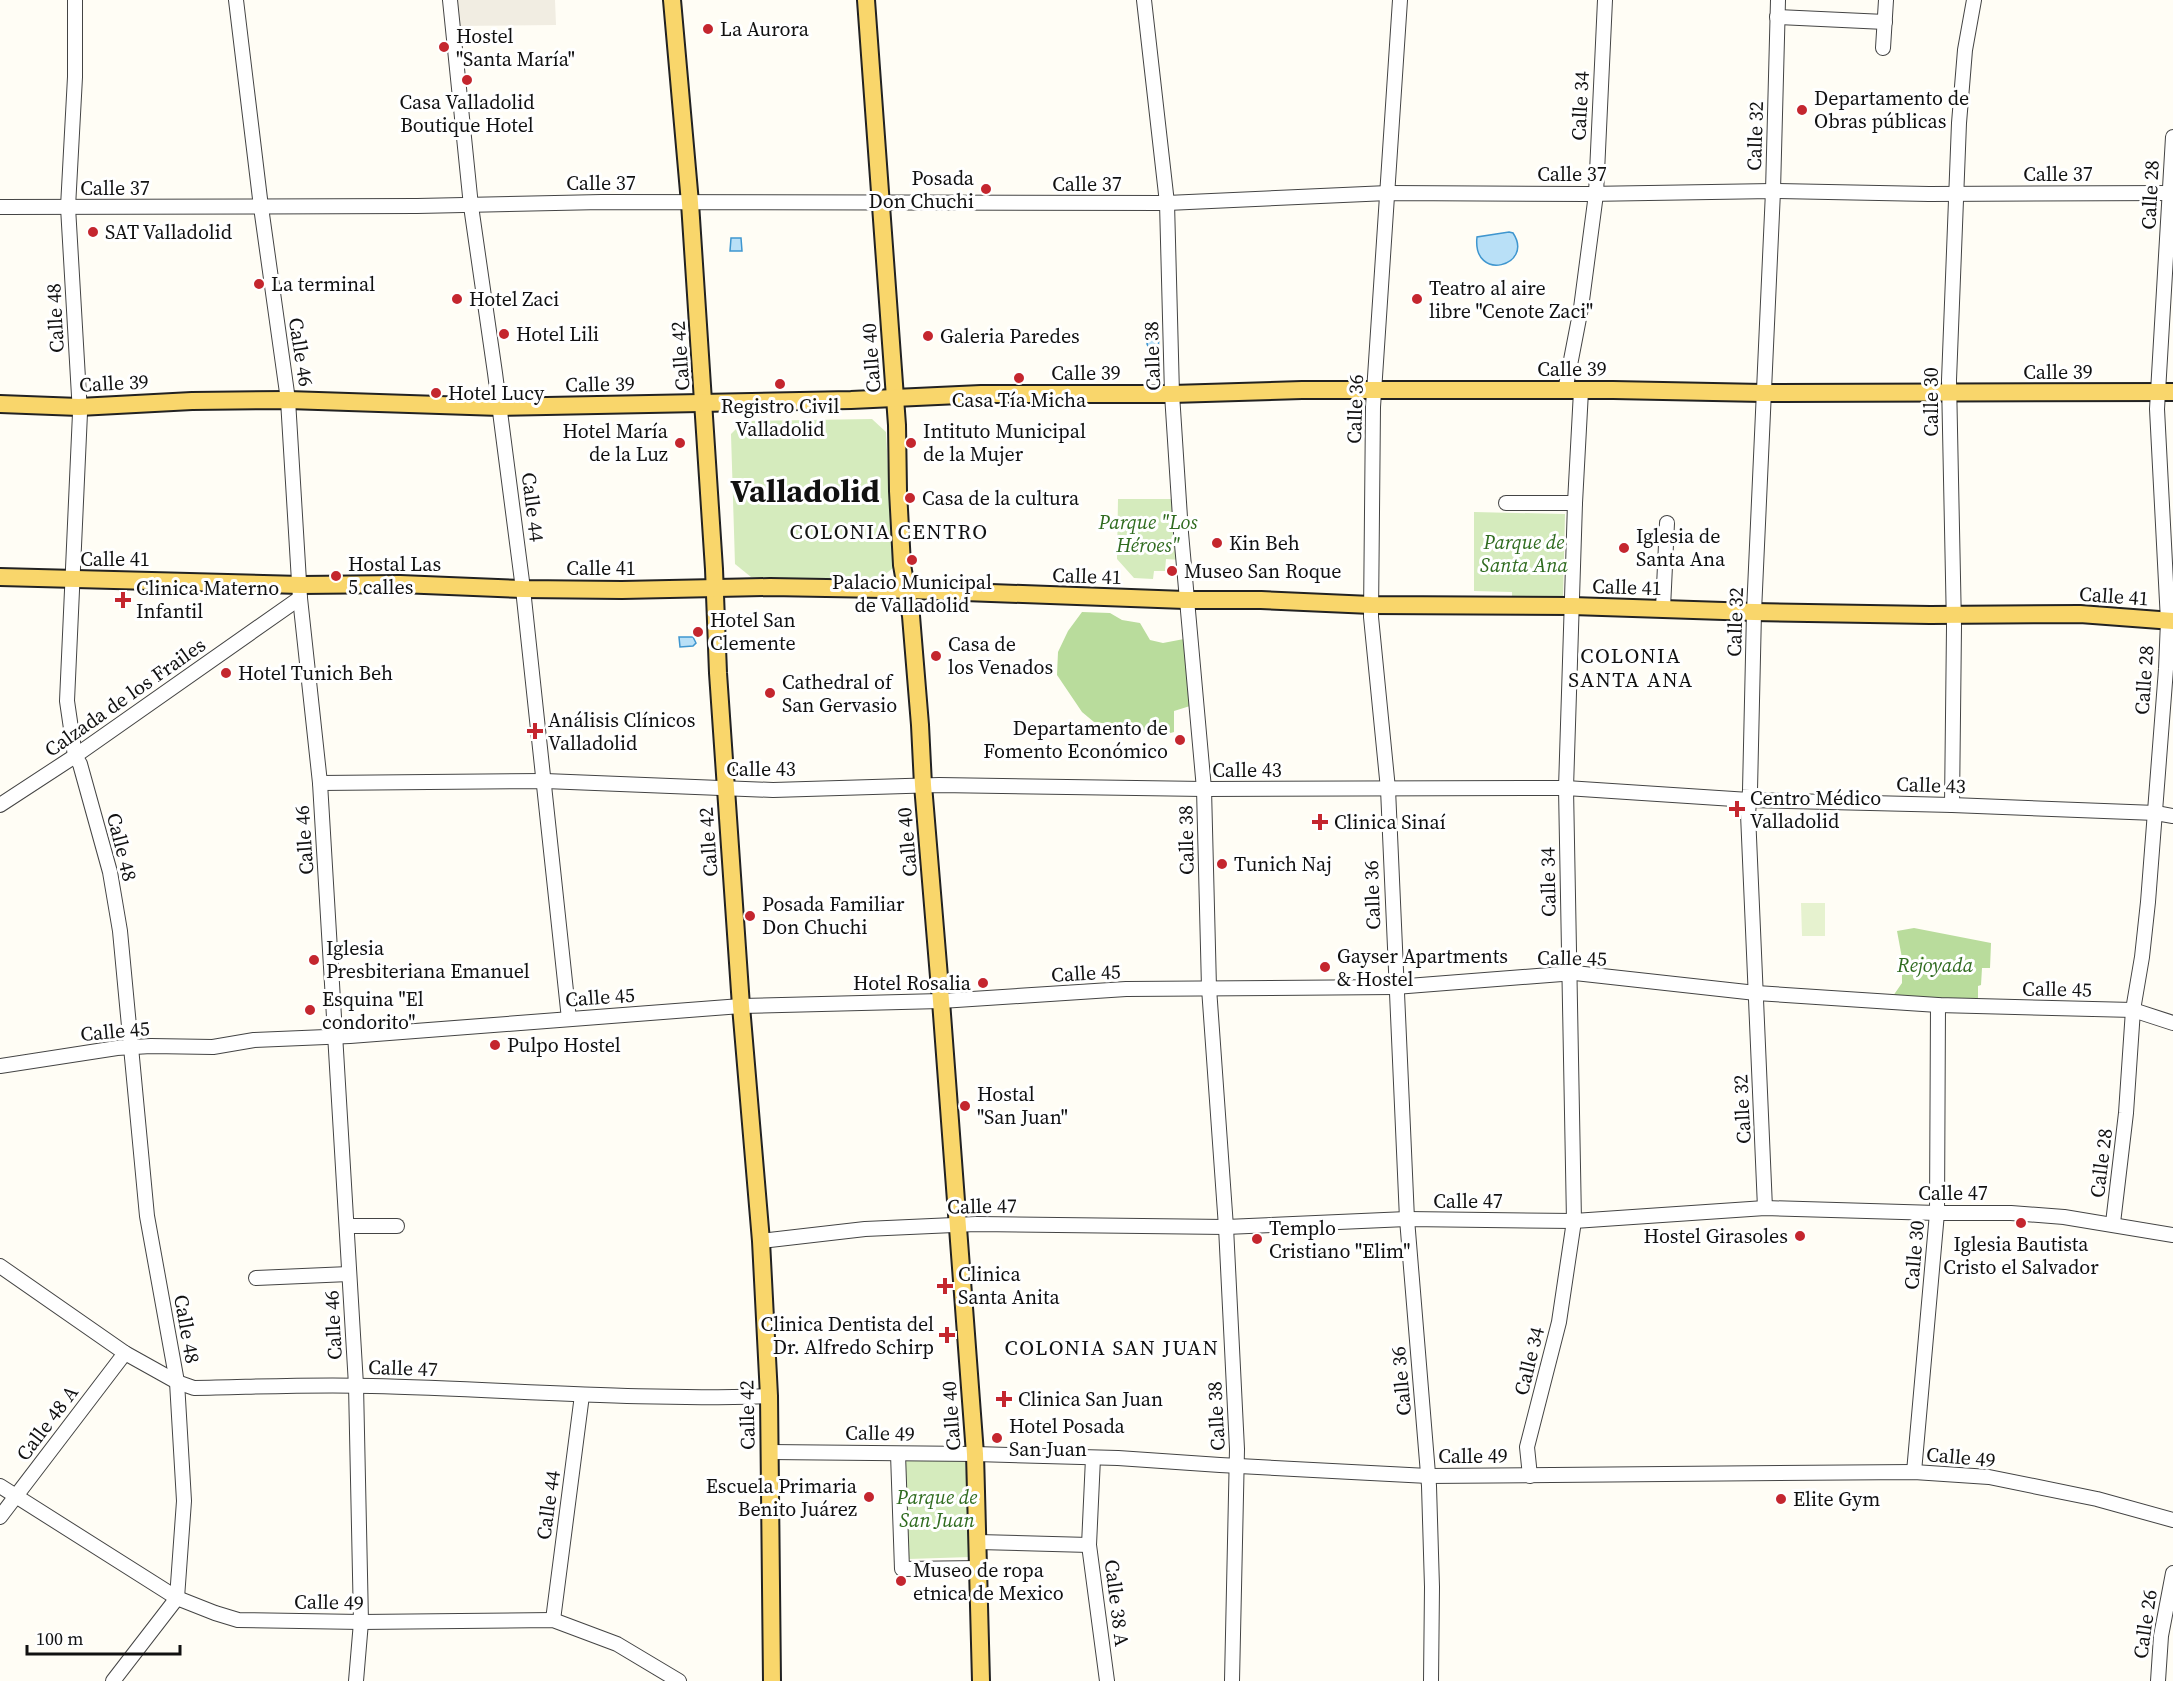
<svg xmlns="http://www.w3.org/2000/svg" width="2173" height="1681" font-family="'Source Serif 4',serif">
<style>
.green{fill:#d5ebbd}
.forest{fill:#b9dc9c}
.pitch{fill:#e6f2cf}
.plaza{fill:#f1ede2}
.water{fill:#b9e0f7;stroke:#3f96cf;stroke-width:1.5}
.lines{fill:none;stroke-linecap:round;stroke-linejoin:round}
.minor-casing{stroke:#444;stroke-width:16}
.major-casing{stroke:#222;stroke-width:20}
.minor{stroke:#fff;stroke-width:14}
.major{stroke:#f9d66b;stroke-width:16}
.poi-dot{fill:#c4262e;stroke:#fff;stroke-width:2}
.labels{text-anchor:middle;stroke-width:6;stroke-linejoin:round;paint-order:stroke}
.poi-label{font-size:20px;fill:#111;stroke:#fff;text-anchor:start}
.street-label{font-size:20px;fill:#111;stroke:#fff}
.park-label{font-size:20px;font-style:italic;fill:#2f6b1f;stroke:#fff}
.neighbourhood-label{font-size:21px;letter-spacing:1.5px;fill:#111;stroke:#fff}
.town-label{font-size:32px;font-weight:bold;fill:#111;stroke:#fff}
</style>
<rect width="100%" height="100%" fill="#fffdf5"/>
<g class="green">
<polygon points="872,419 886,432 893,568 877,581 751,577 735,564 731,434 744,421"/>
<polygon points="1118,499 1177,499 1180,560 1166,559 1165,571 1154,571 1153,579 1134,578 1117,559"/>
<polygon points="1474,512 1565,514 1563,599 1512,599 1512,592 1474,591"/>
<polygon points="965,1458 971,1557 908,1559 904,1459"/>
</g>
<g class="forest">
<polygon points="1082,612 1110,613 1122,620 1140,623 1150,640 1163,643 1184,639 1190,706 1174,711 1174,732 1167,734 1148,732 1135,727 1094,722 1082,712 1057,675 1058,652 1068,631"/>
<polygon points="1914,928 1991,943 1990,968 1982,968 1981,985 1978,986 1978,1001 1893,996 1902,983 1902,958 1897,931"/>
</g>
<polygon class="pitch" points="1801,903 1825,903 1825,936 1802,936"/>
<polygon class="plaza" points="450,0 555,0 556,25 453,26"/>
<g class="water">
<path d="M1509,232L1513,233C1535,266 1472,283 1477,237Z"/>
<polygon points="731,238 741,238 742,251 730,251"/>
<polygon points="1150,330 1154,330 1159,338 1158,349 1153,352 1150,351 1147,344"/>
<polygon points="679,637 693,637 696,643 693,646 680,647"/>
</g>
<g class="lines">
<g class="minor-casing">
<g id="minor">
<polyline points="75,0 75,77 68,207 80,413 67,701 75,756 80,764 110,872 120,931 147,1216 177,1382 184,1501 177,1598 113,1681"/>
<polyline points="236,0 261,207 288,400 300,598 320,783 356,1385 361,1622 356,1681"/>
<polyline points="450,0 471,206 495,373 523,589 569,1019"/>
<polyline points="1144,0 1167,203 1172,394 1181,533 1204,789 1209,988 1226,1227 1237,1449 1232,1681"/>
<polyline points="1400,0 1373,407 1371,617 1388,789 1407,1219 1429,1486 1432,1587 1431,1681"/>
<polyline points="1777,17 1885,22"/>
<polyline points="1883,48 1886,0"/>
<polyline points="0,207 417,206 602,202 1167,203 1388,193 1587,194 1773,191 1929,194 2173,193"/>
<polyline points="1565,391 1581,308 1596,194 1605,0"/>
<polyline points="1506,503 1575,503"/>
<polyline points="1663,608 1667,523"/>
<polyline points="320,783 545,781 773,790 939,785 1204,789 1566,788 1749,800 1952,805 2156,813 2173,816"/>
<polyline points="0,805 75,756 300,598"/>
<polyline points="1952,805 1954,627 1949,380 1959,123 1965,50 1974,0"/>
<polyline points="0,1066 117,1048 151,1046 213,1047 254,1040 350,1036 741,1006 941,1001 1126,989 1395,987 1575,973 1756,993 1938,1005 2133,1010 2173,1023"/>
<polyline points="1765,1208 1748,814 1750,790 1754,612 1773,191 1778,0"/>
<polyline points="2113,1223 2126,1113 2133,1010 2142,957 2148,902 2166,669 2168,621 2157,409 2173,137"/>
<polyline points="347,1226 397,1226"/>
<polyline points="761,1241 865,1229 976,1224 1226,1227 1407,1219 1574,1221 1765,1208 1937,1213 2011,1213 2064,1217 2173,1235"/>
<path d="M0,1266L125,1353L177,1382L194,1388C254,1387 313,1384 372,1386C504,1389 636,1401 769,1396"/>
<polyline points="256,1278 349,1274"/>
<polyline points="769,1452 975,1454 1118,1458 1220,1465 1428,1476 1914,1472 1989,1477 2097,1499 2173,1520"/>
<polyline points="898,1454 902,1569 979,1568"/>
<polyline points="1093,1458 1089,1545 1107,1681"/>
<polyline points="1914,1472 1937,1213 1938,1005"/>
<polyline points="1530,1476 1527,1447 1559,1322 1574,1221 1566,788 1575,503 1581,391"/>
<polyline points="0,1486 177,1598 215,1613 238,1620 361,1622 553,1620 617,1644 679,1681"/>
<polyline points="0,1517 125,1353"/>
<polyline points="978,1542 1089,1545"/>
<polyline points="553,1620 582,1395"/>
<polyline points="2158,1681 2161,1636 2173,1573"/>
</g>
</g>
<g class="major-casing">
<g id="major">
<polyline points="672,0 690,203 714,569 718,673 741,1006 761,1241 769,1396 772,1681"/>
<polyline points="866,0 897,425 898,491 902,565 911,616 920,725 923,785 941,1001 975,1454 981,1681"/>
<polyline points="0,404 79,407 192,401 288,400 500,407 851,400 981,394 1172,394 1302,390 1613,390 1763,393 2173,392"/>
<polyline points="0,577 301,585 400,584 523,589 622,590 770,587 883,589 1185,600 1261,600 1371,605 1572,606 1754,612 1930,615 2080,614 2173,621"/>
</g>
</g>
<use href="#minor" class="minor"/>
<use href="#major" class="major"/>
</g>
<g class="poi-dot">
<circle cx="708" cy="29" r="6"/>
<circle cx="444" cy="47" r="6"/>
<circle cx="467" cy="80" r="6"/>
<circle cx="1802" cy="110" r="6"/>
<circle cx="986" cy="189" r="6"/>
<circle cx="93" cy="232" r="6"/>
<circle cx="259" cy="284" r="6"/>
<circle cx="457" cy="299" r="6"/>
<circle cx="1417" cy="299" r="6"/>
<circle cx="504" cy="334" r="6"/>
<circle cx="928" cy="336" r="6"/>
<circle cx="1019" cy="378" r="6"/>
<circle cx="780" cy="384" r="6"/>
<circle cx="436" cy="393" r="6"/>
<circle cx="680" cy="443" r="6"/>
<circle cx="911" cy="443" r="6"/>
<circle cx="910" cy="498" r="6"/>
<circle cx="1217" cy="543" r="6"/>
<circle cx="1624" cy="548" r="6"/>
<circle cx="912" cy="560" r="6"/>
<circle cx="1172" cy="571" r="6"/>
<circle cx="336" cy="576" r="6"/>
<path d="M120 591h6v6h6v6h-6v6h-6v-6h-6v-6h6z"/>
<circle cx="698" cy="632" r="6"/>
<circle cx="936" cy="656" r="6"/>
<circle cx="226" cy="673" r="6"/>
<circle cx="770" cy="693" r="6"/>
<path d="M532 722h6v6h6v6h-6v6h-6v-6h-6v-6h6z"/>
<circle cx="1180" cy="740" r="6"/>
<path d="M1734 800h6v6h6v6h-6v6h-6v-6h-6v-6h6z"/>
<path d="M1317 813h6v6h6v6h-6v6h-6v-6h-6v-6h6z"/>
<circle cx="1222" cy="864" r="6"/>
<circle cx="750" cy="916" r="6"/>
<circle cx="314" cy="960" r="6"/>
<circle cx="1325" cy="967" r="6"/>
<circle cx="983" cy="983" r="6"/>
<circle cx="310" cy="1010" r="6"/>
<circle cx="495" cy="1045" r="6"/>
<circle cx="965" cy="1106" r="6"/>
<circle cx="2021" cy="1223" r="6"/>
<circle cx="1800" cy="1236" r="6"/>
<circle cx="1257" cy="1239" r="6"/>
<path d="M942 1277h6v6h6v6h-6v6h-6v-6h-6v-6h6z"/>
<path d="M944 1326h6v6h6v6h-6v6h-6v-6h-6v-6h6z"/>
<path d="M1001 1390h6v6h6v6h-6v6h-6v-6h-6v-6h6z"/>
<circle cx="997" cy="1438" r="6"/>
<circle cx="869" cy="1497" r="6"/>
<circle cx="1781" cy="1499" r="6"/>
<circle cx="901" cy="1581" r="6"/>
</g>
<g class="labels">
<g class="poi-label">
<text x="720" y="36">La Aurora</text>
<text x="456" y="43">Hostel<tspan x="456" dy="23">"Santa María"</tspan></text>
<text x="1814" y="105">Departamento de<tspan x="1814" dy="23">Obras públicas</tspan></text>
<text x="467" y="109" text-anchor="middle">Casa Valladolid<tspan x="467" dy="23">Boutique Hotel</tspan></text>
<text x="974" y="185" text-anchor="end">Posada<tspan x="974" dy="23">Don Chuchi</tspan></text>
<text x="105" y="239">SAT Valladolid</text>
<text x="271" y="291">La terminal</text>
<text x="1429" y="295">Teatro al aire<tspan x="1429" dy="23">libre "Cenote Zaci"</tspan></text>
<text x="469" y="306">Hotel Zaci</text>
<text x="516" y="341">Hotel Lili</text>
<text x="940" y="343">Galeria Paredes</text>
<text x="448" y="400">Hotel Lucy</text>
<text x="1019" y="407" text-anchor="middle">Casa Tía Micha</text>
<text x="780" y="413" text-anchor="middle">Registro Civil<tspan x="780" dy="23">Valladolid</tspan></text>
<text x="668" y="438" text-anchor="end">Hotel María<tspan x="668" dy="23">de la Luz</tspan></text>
<text x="923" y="438">Intituto Municipal<tspan x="923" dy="23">de la Mujer</tspan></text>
<text x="922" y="505">Casa de la cultura</text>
<text x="1636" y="543">Iglesia de<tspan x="1636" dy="23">Santa Ana</tspan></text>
<text x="1229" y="550">Kin Beh</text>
<text x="348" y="571">Hostal Las<tspan x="348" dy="23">5 calles</tspan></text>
<text x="1184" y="578">Museo San Roque</text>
<text x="912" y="589" text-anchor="middle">Palacio Municipal<tspan x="912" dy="23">de Valladolid</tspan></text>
<text x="136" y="595">Clinica Materno<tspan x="136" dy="23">Infantil</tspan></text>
<text x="710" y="627">Hotel San<tspan x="710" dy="23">Clemente</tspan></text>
<text x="948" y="651">Casa de<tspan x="948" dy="23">los Venados</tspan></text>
<text x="238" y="680">Hotel Tunich Beh</text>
<text x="782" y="689">Cathedral of<tspan x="782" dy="23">San Gervasio</tspan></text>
<text x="548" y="727">Análisis Clínicos<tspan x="548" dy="23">Valladolid</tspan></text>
<text x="1168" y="735" text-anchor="end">Departamento de<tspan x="1168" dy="23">Fomento Económico</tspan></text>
<text x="1750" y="805">Centro Médico<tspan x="1750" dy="23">Valladolid</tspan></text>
<text x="1334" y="829">Clinica Sinaí</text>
<text x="1234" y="871">Tunich Naj</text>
<text x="762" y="911">Posada Familiar<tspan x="762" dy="23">Don Chuchi</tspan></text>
<text x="326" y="955">Iglesia<tspan x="326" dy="23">Presbiteriana Emanuel</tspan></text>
<text x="1337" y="963">Gayser Apartments<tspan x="1337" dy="23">&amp; Hostel</tspan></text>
<text x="971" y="990" text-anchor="end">Hotel Rosalia</text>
<text x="322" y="1006">Esquina "El<tspan x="322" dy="23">condorito"</tspan></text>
<text x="507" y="1052">Pulpo Hostel</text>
<text x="977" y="1101">Hostal<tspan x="977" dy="23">"San Juan"</tspan></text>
<text x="1269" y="1235">Templo<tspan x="1269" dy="23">Cristiano "Elim"</tspan></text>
<text x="1788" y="1243" text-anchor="end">Hostel Girasoles</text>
<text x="2021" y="1251" text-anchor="middle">Iglesia Bautista<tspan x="2021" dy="23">Cristo el Salvador</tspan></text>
<text x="958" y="1281">Clinica<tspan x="958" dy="23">Santa Anita</tspan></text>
<text x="934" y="1331" text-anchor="end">Clinica Dentista del<tspan x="934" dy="23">Dr. Alfredo Schirp</tspan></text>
<text x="1018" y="1406">Clinica San Juan</text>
<text x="1009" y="1433">Hotel Posada<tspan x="1009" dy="23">San Juan</tspan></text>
<text x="857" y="1493" text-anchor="end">Escuela Primaria<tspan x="857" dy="23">Benito Juárez</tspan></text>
<text x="1793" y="1506">Elite Gym</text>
<text x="913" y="1577">Museo de ropa<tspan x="913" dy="23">etnica de Mexico</tspan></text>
</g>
<g class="street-label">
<text transform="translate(1580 106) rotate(-87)" y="7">Calle 34</text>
<text transform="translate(1755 136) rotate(-88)" y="7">Calle 32</text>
<text x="1572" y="181">Calle 37</text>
<text x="2058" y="181">Calle 37</text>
<text x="601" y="190">Calle 37</text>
<text x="1087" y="191">Calle 37</text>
<text x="115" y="195">Calle 37</text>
<text transform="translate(2150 195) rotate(-87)" y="7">Calle 28</text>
<text transform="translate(55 318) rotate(-93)" y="7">Calle 48</text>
<text transform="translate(301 352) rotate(81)" y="7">Calle 46</text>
<text transform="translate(680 356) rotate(-94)" y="7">Calle 42</text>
<text transform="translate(1152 356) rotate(-92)" y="7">Calle 38</text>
<text transform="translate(871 358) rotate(-94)" y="7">Calle 40</text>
<text x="1572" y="376">Calle 39</text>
<text x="2058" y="379">Calle 39</text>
<text x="1086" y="380">Calle 39</text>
<text transform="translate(114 383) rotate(-3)" y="7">Calle 39</text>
<text transform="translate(600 384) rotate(-1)" y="7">Calle 39</text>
<text transform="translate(1931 402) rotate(-90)" y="7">Calle 30</text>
<text transform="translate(1355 409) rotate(-88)" y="7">Calle 36</text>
<text transform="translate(533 507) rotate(83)" y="7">Calle 44</text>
<text x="115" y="566">Calle 41</text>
<text x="601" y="575">Calle 41</text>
<text transform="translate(1087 576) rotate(2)" y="7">Calle 41</text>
<text transform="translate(1627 587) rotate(2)" y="7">Calle 41</text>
<text transform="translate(2114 596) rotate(4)" y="7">Calle 41</text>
<text transform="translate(1735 622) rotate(-88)" y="7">Calle 32</text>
<text transform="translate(2144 680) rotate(-86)" y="7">Calle 28</text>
<text transform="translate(125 697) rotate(-35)" y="7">Calzada de los Frailes</text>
<text x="761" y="776">Calle 43</text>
<text x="1247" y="777">Calle 43</text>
<text transform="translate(1931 785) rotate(2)" y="7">Calle 43</text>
<text transform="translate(304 840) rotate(-94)" y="7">Calle 46</text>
<text transform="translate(1186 840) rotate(-91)" y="7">Calle 38</text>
<text transform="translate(708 842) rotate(-94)" y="7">Calle 42</text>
<text transform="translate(907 842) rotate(-95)" y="7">Calle 40</text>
<text transform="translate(122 847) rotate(76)" y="7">Calle 48</text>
<text transform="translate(1548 882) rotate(-91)" y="7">Calle 34</text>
<text transform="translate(1372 895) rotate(-92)" y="7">Calle 36</text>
<text transform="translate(1572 958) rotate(1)" y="7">Calle 45</text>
<text transform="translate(1086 973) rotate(-3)" y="7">Calle 45</text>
<text transform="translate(2057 989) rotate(1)" y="7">Calle 45</text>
<text transform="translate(600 997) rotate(-4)" y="7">Calle 45</text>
<text transform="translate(115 1031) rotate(-5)" y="7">Calle 45</text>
<text transform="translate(1742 1109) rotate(-93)" y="7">Calle 32</text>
<text transform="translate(2101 1163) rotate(-83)" y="7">Calle 28</text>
<text x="1953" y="1200">Calle 47</text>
<text x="1468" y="1208">Calle 47</text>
<text transform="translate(982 1206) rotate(-1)" y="7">Calle 47</text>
<text transform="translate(1914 1255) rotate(-85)" y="7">Calle 30</text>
<text transform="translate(333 1325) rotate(-93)" y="7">Calle 46</text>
<text transform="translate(187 1329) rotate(80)" y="7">Calle 48</text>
<text transform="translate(1529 1361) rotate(-76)" y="7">Calle 34</text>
<text transform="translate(403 1368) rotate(2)" y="7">Calle 47</text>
<text transform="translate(1401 1381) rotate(-95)" y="7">Calle 36</text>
<text transform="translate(747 1415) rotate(-91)" y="7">Calle 42</text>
<text transform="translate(951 1416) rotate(-94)" y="7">Calle 40</text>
<text transform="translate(1216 1416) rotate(-93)" y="7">Calle 38</text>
<text transform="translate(47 1423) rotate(-53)" y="7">Calle 48 A</text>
<text transform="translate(880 1433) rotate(1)" y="7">Calle 49</text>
<text x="1473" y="1463">Calle 49</text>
<text transform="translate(1961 1457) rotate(5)" y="7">Calle 49</text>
<text transform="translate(548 1505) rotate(-82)" y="7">Calle 44</text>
<text transform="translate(329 1602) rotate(1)" y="7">Calle 49</text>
<text transform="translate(1117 1603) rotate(83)" y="7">Calle 38 A</text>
<text transform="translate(2145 1624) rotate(-82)" y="7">Calle 26</text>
</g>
<g class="park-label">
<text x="1148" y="529">Parque "Los<tspan x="1148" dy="23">Héroes"</tspan></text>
<text x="1524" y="549">Parque de<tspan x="1524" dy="23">Santa Ana</tspan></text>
<text x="1935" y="972">Rejoyada</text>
<text x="937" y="1504">Parque de<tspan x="937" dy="23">San Juan</tspan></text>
</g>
<g class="neighbourhood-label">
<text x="889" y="539">COLONIA CENTRO</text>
<text x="1631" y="663">COLONIA<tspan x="1631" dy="24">SANTA ANA</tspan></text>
<text x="1112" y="1355">COLONIA SAN JUAN</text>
</g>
<g class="town-label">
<text x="805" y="502">Valladolid</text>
</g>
</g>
<path d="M27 1645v9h153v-9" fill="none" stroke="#111111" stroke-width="3"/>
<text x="36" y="1645" font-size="18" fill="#111111" stroke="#ffffff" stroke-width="4.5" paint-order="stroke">100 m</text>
</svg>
